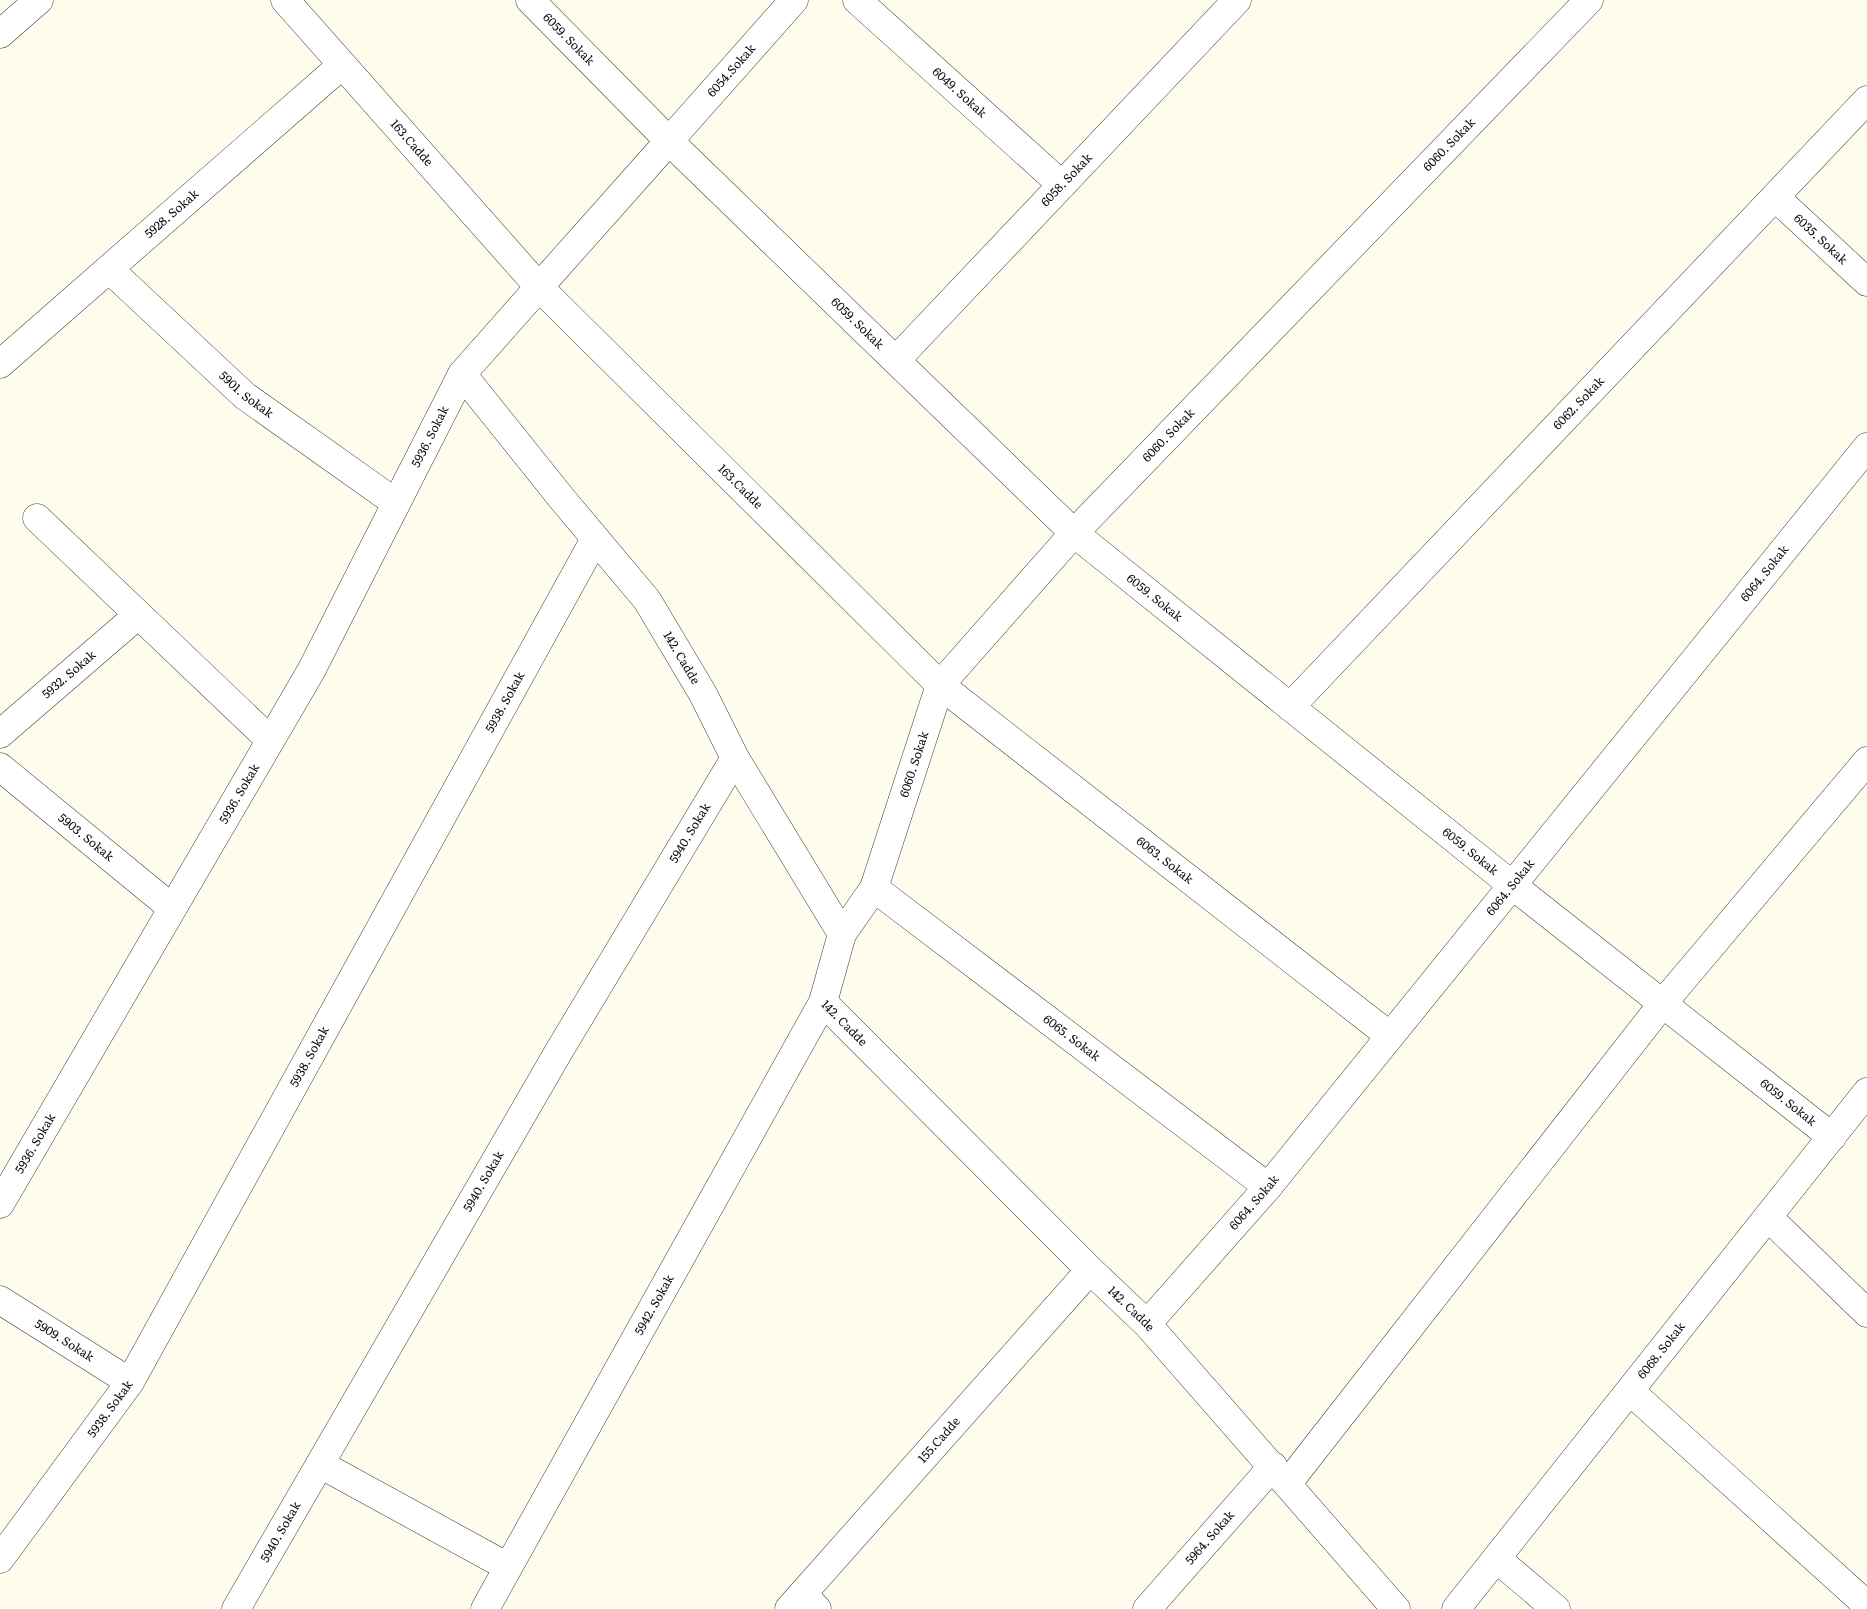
<svg xmlns="http://www.w3.org/2000/svg" width="1867" height="1609" font-family="Literata,serif">
<style>
.lines{fill:none;stroke-linecap:round;stroke-linejoin:round}
.minor-casing{stroke:#3f3f3f;stroke-width:29}
.tertiary-casing{stroke:#3f3f3f;stroke-width:29}
.minor{stroke:#fff;stroke-width:28}
.tertiary{stroke:#fff;stroke-width:28}
.labels{text-anchor:middle;stroke-width:5;stroke-linejoin:round;paint-order:stroke}
.street-label{font-size:12px;fill:#0c0c0c;stroke:#fff}
</style>
<rect width="100%" height="100%" fill="#fefced"/>
<g class="lines">
<g class="minor-casing">
<g id="minor">
<path id="s1" d="M530,0L669,141L1074,533L1512,885L1832,1137"/>
<path id="s2" d="M857,0L1062,185"/>
<polyline points="0,34 39,0"/>
<path id="s3" d="M669,141L794,0"/>
<path id="s4" d="M1775,197L1867,282"/>
<path id="s5" d="M109,269L245,396L396,503"/>
<path id="s6" d="M896,360L1237,0"/>
<path id="s7" d="M0,364L342,65"/>
<polyline points="37,518 270,740"/>
<path id="s8" d="M940,685L1390,1036"/>
<path id="s9" d="M1290,707L1867,100"/>
<path id="s10" d="M0,734L138,615"/>
<path id="s11" d="M0,767L172,908"/>
<path id="s12" d="M874,888L1268,1187"/>
<path id="s13" d="M842,934L874,888L940,685L1074,533L1589,0"/>
<path id="s14" d="M0,1204L311,671L462,374"/>
<polyline points="1768,1217 1867,1313"/>
<path id="s15" d="M0,1300L130,1382"/>
<path id="s16" d="M1147,1324L1268,1187L1867,447"/>
<polyline points="1631,1392 1867,1605"/>
<polyline points="320,1464 508,1567"/>
<polyline points="1288,1483 1663,1003 1867,761"/>
<path id="s17" d="M0,1559L130,1382L595,539"/>
<polyline points="1497,1559 1556,1609"/>
<polyline points="803,1594 817,1609"/>
<path id="s18" d="M236,1609L559,1051L735,758"/>
<path id="s19" d="M485,1609L823,1002"/>
<path id="s20" d="M1147,1609L1273,1466"/>
<path id="s21" d="M1456,1609L1867,1092"/>
</g>
</g>
<g class="tertiary-casing">
<g id="tertiary">
<path id="s22" d="M285,0L539,287L462,374L563,500L647,600L703,694L735,758L842,934L823,1002L1090,1270L1147,1324L1396,1609"/>
<path id="s23" d="M669,141L539,287L940,685"/>
<path id="s24" d="M789,1609L1090,1270"/>
</g>
</g>
<use href="#minor" class="minor"/>
<use href="#tertiary" class="tertiary"/>
</g>
<g class="labels">
<g class="street-label">
<text dy="4" stroke="none"><textPath href="#s1" startOffset="55">6059. Sokak</textPath></text>
<text dy="4" stroke="none"><textPath href="#s3" startOffset="94">6054.Sokak</textPath></text>
<text dy="4" stroke="none"><textPath href="#s2" startOffset="138">6049. Sokak</textPath></text>
<text dy="4" stroke="none"><textPath href="#s22" startOffset="191">163.Cadde</textPath></text>
<text dy="4" stroke="none"><textPath href="#s13" startOffset="1012">6060. Sokak</textPath></text>
<text dy="4" stroke="none"><textPath href="#s6" startOffset="248">6058. Sokak</textPath></text>
<text dy="4" stroke="none"><textPath href="#s7" startOffset="228">5928. Sokak</textPath></text>
<text dy="4" stroke="none"><textPath href="#s4" startOffset="62">6035. Sokak</textPath></text>
<text dy="4" stroke="none"><textPath href="#s1" startOffset="460">6059. Sokak</textPath></text>
<text dy="4" stroke="none"><textPath href="#s5" startOffset="186">5901. Sokak</textPath></text>
<text dy="4" stroke="none"><textPath href="#s9" startOffset="419">6062. Sokak</textPath></text>
<text dy="4" stroke="none"><textPath href="#s14" startOffset="880">5936. Sokak</textPath></text>
<text dy="4" stroke="none"><textPath href="#s13" startOffset="608">6060. Sokak</textPath></text>
<text dy="4" stroke="none"><textPath href="#s23" startOffset="479">163.Cadde</textPath></text>
<text dy="4" stroke="none"><textPath href="#s16" startOffset="972">6064. Sokak</textPath></text>
<text dy="4" stroke="none"><textPath href="#s1" startOffset="865">6059. Sokak</textPath></text>
<text dy="4" stroke="none"><textPath href="#s22" startOffset="859">142. Cadde</textPath></text>
<text dy="4" stroke="none"><textPath href="#s10" startOffset="91">5932. Sokak</textPath></text>
<text dy="4" stroke="none"><textPath href="#s17" startOffset="996">5938. Sokak</textPath></text>
<text dy="4" stroke="none"><textPath href="#s13" startOffset="186">6060. Sokak</textPath></text>
<text dy="4" stroke="none"><textPath href="#s14" startOffset="475">5936. Sokak</textPath></text>
<text dy="4" stroke="none"><textPath href="#s18" startOffset="899">5940. Sokak</textPath></text>
<text dy="4" stroke="none"><textPath href="#s11" startOffset="111">5903. Sokak</textPath></text>
<text dy="4" stroke="none"><textPath href="#s1" startOffset="1270">6059. Sokak</textPath></text>
<text dy="4" stroke="none"><textPath href="#s8" startOffset="285">6063. Sokak</textPath></text>
<text dy="4" stroke="none"><textPath href="#s16" startOffset="568">6064. Sokak</textPath></text>
<text dy="4" stroke="none"><textPath href="#s22" startOffset="1279">142. Cadde</textPath></text>
<text dy="4" stroke="none"><textPath href="#s12" startOffset="248">6065. Sokak</textPath></text>
<text dy="4" stroke="none"><textPath href="#s17" startOffset="591">5938. Sokak</textPath></text>
<text dy="4" stroke="none"><textPath href="#s1" startOffset="1675">6059. Sokak</textPath></text>
<text dy="4" stroke="none"><textPath href="#s14" startOffset="70">5936. Sokak</textPath></text>
<text dy="4" stroke="none"><textPath href="#s18" startOffset="494">5940. Sokak</textPath></text>
<text dy="4" stroke="none"><textPath href="#s16" startOffset="162">6064. Sokak</textPath></text>
<text dy="4" stroke="none"><textPath href="#s19" startOffset="348">5942. Sokak</textPath></text>
<text dy="4" stroke="none"><textPath href="#s22" startOffset="1684">142. Cadde</textPath></text>
<text dy="4" stroke="none"><textPath href="#s15" startOffset="76">5909. Sokak</textPath></text>
<text dy="4" stroke="none"><textPath href="#s21" startOffset="330">6068. Sokak</textPath></text>
<text dy="4" stroke="none"><textPath href="#s17" startOffset="186">5938. Sokak</textPath></text>
<text dy="4" stroke="none"><textPath href="#s24" startOffset="226">155.Cadde</textPath></text>
<text dy="4" stroke="none"><textPath href="#s18" startOffset="89">5940. Sokak</textPath></text>
<text dy="4" stroke="none"><textPath href="#s20" startOffset="95">5964. Sokak</textPath></text>
</g>
</g>
</svg>
